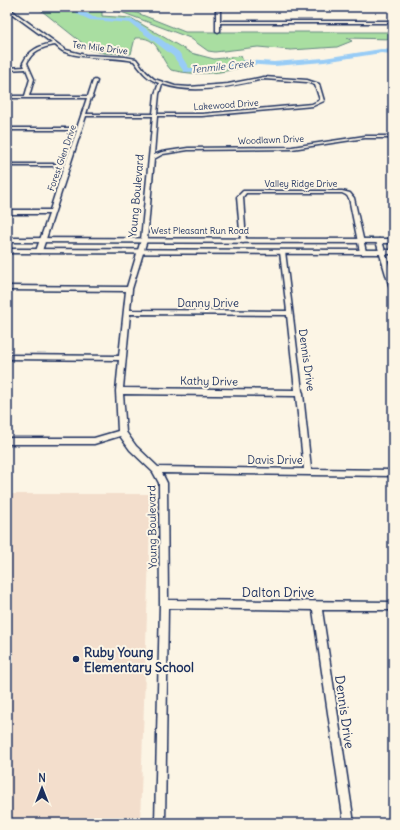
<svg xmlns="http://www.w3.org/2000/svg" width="400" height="830" font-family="Delius,sans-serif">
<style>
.built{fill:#f3decc}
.green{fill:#a9dea1;stroke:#628680}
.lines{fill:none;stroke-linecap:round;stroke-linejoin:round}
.river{fill:#98ccf6;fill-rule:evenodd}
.minor-casing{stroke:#1b2f5e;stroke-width:3}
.secondary-casing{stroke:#1b2f5e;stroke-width:3}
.minor{fill:#fcf5e5;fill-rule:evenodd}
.secondary{fill:#fcf5e5;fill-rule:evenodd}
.poi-dot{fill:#1b2f5e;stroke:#fcf5e5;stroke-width:1.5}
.labels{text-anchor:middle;stroke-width:4;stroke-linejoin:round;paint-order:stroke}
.far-street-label{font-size:9px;fill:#1b2f5e;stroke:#fcf5e5}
.far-water-label{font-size:10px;font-style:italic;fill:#3a5684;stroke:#fcf5e5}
.street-label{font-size:11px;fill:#1b2f5e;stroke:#fcf5e5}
.near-street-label{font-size:13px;fill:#1b2f5e;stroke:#fcf5e5}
.near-poi-label{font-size:13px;font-weight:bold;fill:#1b2f5e;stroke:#fcf5e5;text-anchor:start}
</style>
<rect width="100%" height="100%" fill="#fcf5e5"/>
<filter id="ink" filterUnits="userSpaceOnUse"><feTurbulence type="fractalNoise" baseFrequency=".025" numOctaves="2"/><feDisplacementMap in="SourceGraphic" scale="8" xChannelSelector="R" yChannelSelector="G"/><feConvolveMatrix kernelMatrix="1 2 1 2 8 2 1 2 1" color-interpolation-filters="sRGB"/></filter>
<g filter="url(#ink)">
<polygon class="built" points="7,494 151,494 140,823 7,823"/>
<g class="green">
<path d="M37,7H92L102,11V16L131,18L191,53L214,59L241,56L245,66C221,74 196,76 171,70C157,55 160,36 135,38L131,54L104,53L91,50Z"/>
<polygon points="108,7 122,7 185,32 393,32 393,39 347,38 352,41 337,47 291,50 258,47 215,52 208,51 190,38"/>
</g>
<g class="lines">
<polygon class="river" points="70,7 77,7 93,17 134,20 179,52 189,68 213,67 247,60 274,62 324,58 381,49 393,50 393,54 381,53 324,62 274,66 247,64 213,71 187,72 184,72 173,56 130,23 90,20 79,15"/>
<g class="minor-casing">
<g id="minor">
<path d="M7,7L66,50L85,55L125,57L136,59L146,72L154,79L175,86L189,87L228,84L264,77L307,80L319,84L324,101L313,106L202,116H157L154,155L162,152L188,148L292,147L365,136H393V138H365L292,149L188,150L163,154L154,159L147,240L132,289L130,310L287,311L280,252L281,251H285L302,391L303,393V394L311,469L393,470V476L162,473L167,483L168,600L393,602V610H322L354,823H344L313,610L168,608L165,823H155L160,604L159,483L153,472L130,450L120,436L94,444H7V438H94L118,431L116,391L119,360L7,359V355L119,356L126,291L7,290V286L127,287L141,240L153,116H86L42,251L39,253L37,252L36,251L49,214H7V210H50L64,166H7V164H65L77,130H7V128H77L87,98H7V96H25L30,79L26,69L7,70V68L25,67L23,63C29,50 39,46 52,43L7,10ZM55,45C58,47 61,51 65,52C87,60 111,56 134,61C141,70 147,79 159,83L155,94L153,114H86L91,98L93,97L92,96L97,81L95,80L93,81L88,96H29L34,79L27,63C32,51 42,47 55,45ZM264,79L307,82L315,85L320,100L312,104L202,114H157L159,94L162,84C195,95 231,86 264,79ZM130,314L287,315L295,390L123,388ZM123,394L296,396L304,469L158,467L136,446L126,432Z"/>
<polygon points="216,7 220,7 220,21 393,21 393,23 220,23 220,31 218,32 216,31"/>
<polygon points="243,191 342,191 350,193 354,198 366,252 363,254 360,252 349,198 346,195 342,193 246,193 243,197 246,241 243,243 241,242 237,197"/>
<polygon points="379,239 382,241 393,278 393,290 390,288 376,241"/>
</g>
</g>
<g class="secondary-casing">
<g id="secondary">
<polygon points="7,238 393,239 393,243 7,242"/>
<polygon points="7,249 393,250 393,254 7,253"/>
</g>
</g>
<use href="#minor" class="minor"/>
<use href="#secondary" class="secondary"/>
</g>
</g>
<circle class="poi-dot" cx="76" cy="659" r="4"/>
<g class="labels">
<g class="far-street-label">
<text transform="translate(100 48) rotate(7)" y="3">Ten Mile Drive</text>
<text transform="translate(226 105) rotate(-4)" y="3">Lakewood Drive</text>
<text transform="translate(271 140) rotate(-2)" y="3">Woodlawn Drive</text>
<text transform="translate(62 158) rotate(-71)" y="3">Forest Glen Drive</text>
<text x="301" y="187">Valley Ridge Drive</text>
<text x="200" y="234">West Pleasant Run Road</text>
</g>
<g class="far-water-label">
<text transform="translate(222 66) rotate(-6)" y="4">Tenmile Creek</text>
</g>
<g class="street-label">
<text transform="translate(136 196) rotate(-85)" y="4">Young Boulevard</text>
<text x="208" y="307">Danny Drive</text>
<text transform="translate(307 360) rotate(82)" y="4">Dennis Drive</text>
<text transform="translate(209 381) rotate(1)" y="4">Kathy Drive</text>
<text x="275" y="464">Davis Drive</text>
<text transform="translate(152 527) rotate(-91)" y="4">Young Boulevard</text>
</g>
<g class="near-street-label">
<text x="278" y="597">Dalton Drive</text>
<text transform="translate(345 712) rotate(82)" y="5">Dennis Drive</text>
</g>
<g class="near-poi-label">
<text x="84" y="657">Ruby Young<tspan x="84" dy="15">Elementary School</tspan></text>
</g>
</g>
<rect width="400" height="830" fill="none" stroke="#fcf5e5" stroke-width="24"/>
<rect x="12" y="12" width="376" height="806" fill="none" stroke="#1b2f5e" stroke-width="1.5" filter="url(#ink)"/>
<g transform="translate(42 788)" stroke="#fcf5e5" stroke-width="3" paint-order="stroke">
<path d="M0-3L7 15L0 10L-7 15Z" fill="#1b2f5e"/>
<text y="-6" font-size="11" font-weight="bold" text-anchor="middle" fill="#1b2f5e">N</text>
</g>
</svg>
